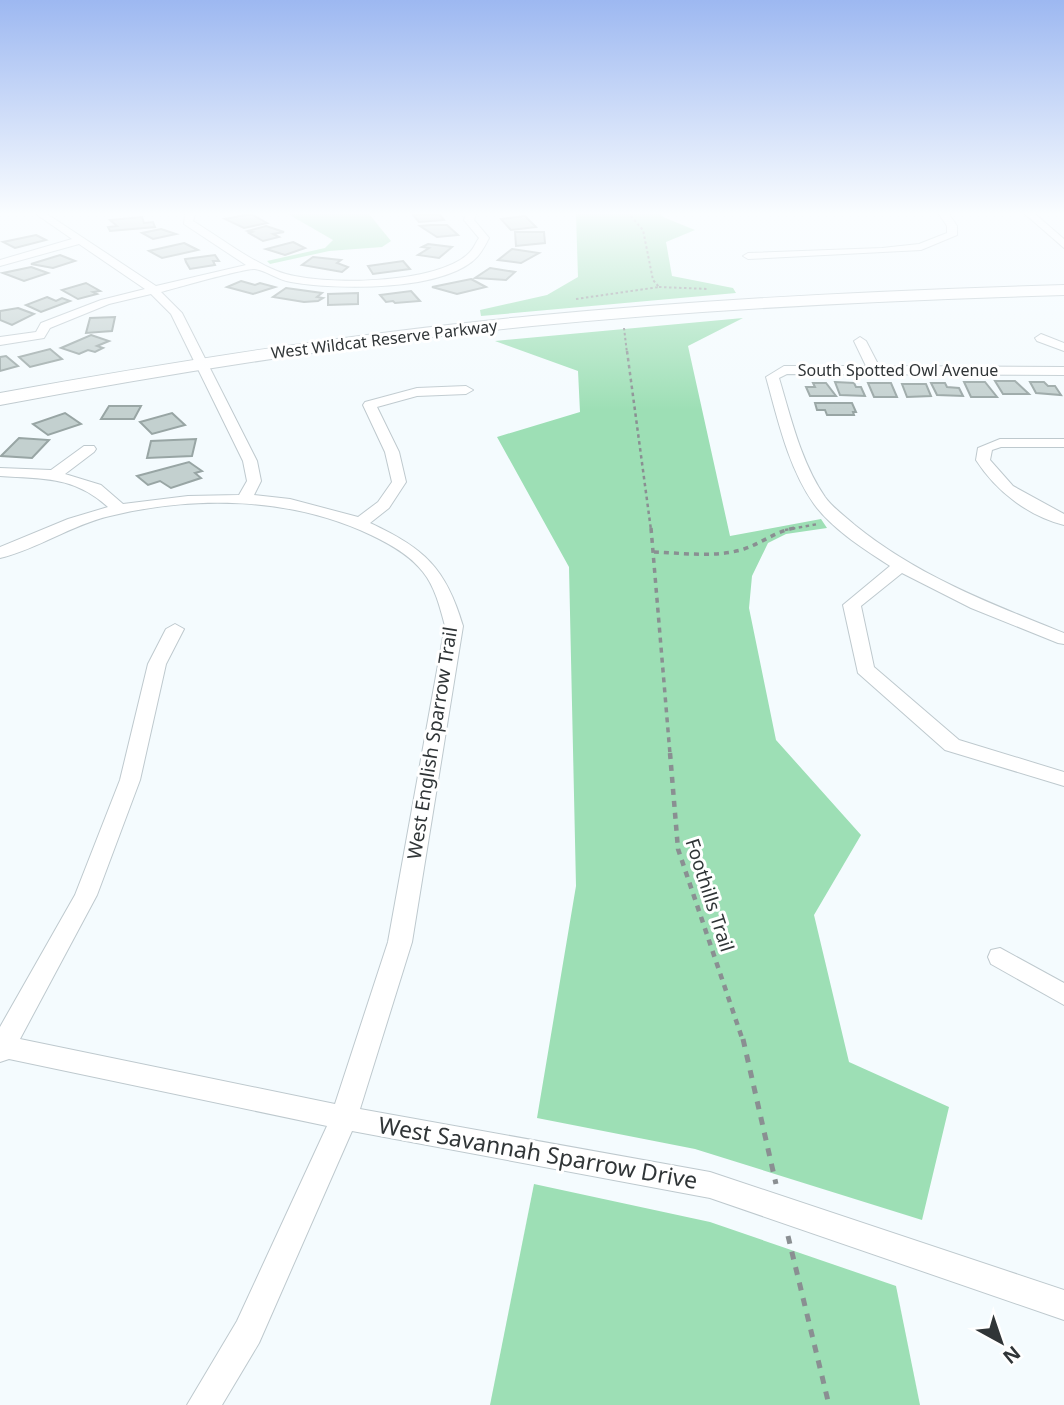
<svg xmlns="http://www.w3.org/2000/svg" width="1064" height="1405" font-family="'Noto Sans',sans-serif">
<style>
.green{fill:#9ddfb5}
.building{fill:#c3d0cf;stroke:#98a5a4;stroke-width:2}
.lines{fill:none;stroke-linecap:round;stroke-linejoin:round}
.street-casing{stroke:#bec9ce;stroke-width:2}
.secondary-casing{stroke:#bec9ce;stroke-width:2}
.path-far4{stroke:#8a8f92;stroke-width:2;stroke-dasharray:2.5 2.5;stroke-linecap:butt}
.path-far3{stroke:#8a8f92;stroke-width:2.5;stroke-dasharray:3.5 3.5;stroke-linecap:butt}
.path-far2{stroke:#8a8f92;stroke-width:3.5;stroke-dasharray:5 5;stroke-linecap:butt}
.path-far1{stroke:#8a8f92;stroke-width:4.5;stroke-dasharray:6 6;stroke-linecap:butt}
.path{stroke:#8a8f92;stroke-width:5;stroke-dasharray:8 8;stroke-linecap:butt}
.street{fill:#fff;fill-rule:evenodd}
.secondary{fill:#fff;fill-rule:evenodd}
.labels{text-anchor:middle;stroke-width:6;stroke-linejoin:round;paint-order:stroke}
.far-street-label{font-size:16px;fill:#303537;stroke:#fff}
.street-label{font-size:19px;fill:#303537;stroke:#fff}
.near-street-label{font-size:23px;fill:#303537;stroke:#fff}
</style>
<rect width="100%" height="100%" fill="#f4fbfe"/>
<g class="green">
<polygon points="288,214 369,214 391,241 382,247 329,251 270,264 267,261 325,248 333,240"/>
<polygon points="576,214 662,214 663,217 695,230 666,242 672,276 733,288 736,293 481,316 480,310 547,295 578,277"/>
<polygon points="743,318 688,346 730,536 821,519 827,528 786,534 768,543 752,576 749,608 776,740 861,835 814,915 849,1062 949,1107 922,1220 695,1149 537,1118 576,886 569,567 497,437 580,412 578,371 495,341"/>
<polygon points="534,1184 710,1222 896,1286 920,1405 490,1405"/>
</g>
<g class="building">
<polygon points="251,214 267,223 244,228 225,219"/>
<polygon points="417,214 439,214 444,220 419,222 413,215"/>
<polygon points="525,216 536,227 511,230 501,219"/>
<polygon points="142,217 144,223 153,222 155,227 110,231 108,227 117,226 110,220"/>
<polygon points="431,225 447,225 458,235 437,237 420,226"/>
<polygon points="266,226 284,232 273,234 279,237 263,241 249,233 252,232 248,231"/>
<polygon points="161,229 176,234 153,239 142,233"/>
<polygon points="515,232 544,232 545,243 516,246"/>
<polygon points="36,235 46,240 15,248 3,242"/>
<polygon points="293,242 305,248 285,255 266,249"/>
<polygon points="184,243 198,250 162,258 149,251"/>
<polygon points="428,244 452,247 439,258 418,255 429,248 422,247"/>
<polygon points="512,249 539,253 521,263 498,260"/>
<polygon points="60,255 75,261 53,268 31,264"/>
<polygon points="215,255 219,261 213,261 215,265 190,269 186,262 185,259"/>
<polygon points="313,257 341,260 337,263 348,267 342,272 302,265"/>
<polygon points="403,261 410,269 373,274 368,266"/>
<polygon points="31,267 48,273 24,281 3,273"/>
<polygon points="490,268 515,272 506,280 475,278"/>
<polygon points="471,279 486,287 457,294 432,287"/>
<polygon points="241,281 255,285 260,283 275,287 253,294 227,287"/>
<polygon points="86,283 100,291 93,292 97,294 78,299 62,290"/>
<polygon points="286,288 322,293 317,297 323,298 318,301 304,302 273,297"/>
<polygon points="411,291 420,301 395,303 393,301 386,302 380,295"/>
<polygon points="358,293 358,304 328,305 328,294"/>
<polygon points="47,297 56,301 62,298 70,301 41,312 26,305"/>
<polygon points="18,308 34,314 12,325 0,320 0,311"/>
<polygon points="115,317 112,331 86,333 90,318"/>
<polygon points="91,335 109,341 97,346 103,348 95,352 88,350 79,354 61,348"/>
<polygon points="50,349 62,359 30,367 19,357"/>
<polygon points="6,356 18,366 0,371 0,357"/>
<polygon points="995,381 1015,381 1029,394 1003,394"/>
<polygon points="835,382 854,383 856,387 861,387 865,396 840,395"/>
<polygon points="964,382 985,382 997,397 971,397"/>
<polygon points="1030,382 1044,382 1048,386 1055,386 1061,395 1036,393"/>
<polygon points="813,383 826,383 836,396 810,396 806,387 815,387"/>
<polygon points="868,383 891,383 897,397 874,397"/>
<polygon points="931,383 945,383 947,387 959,388 963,396 937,395"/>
<polygon points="902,384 926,384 931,396 907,397"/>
<polygon points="815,403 852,403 856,412 853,412 854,415 827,415 825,410 817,410"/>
<polygon points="109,406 141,406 134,419 101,419"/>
<polygon points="65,413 81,424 48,435 33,424"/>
<polygon points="172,413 185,425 152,434 140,422"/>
<polygon points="19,438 49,440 32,458 1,456"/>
<polygon points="196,439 192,456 147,458 151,441"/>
<polygon points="189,462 202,471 195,473 201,478 171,488 160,481 148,485 137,476"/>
</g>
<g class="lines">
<g class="street-casing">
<g id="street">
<path d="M36,214H47L156,286L246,265L184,224L185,214H195L193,221C221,238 247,259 277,271C316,287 440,285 470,252C474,248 476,242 479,238L464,220L466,214H476L474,220L489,238C486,244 482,251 478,256C446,292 335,290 291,282C278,280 267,271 255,269C245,268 176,288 161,292L182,313L257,461L261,481L254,495L290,499L358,517L378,502L392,482L385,452L363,405L365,402L417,388L466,386L473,390L466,394L417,396L377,407L399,452L406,482L389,508L370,523C424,548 446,568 463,626L412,942L360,1109L710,1172L1064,1290V1320L710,1198L352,1131L259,1343L222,1405H187L237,1321L327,1126L9,1059L0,1062V1027L75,895L120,780L148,664L166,629L175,624L184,629L166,664L140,780L97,895L20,1039L335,1104L388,942L445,626C440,607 435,587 423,572C410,555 390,544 371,535C291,497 195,495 110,516C71,525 38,549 0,558V547L68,519L108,507C74,476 43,479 0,476V468L51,470L84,446H94L96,449L94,452L65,474L101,485L123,504L188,496L239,495L247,481L243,461L171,314L151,294L109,304L50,328L44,338L0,345V337L36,332L41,323L101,300L145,289L79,244L0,266V260L72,239Z"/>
<polygon points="939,214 949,214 957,226 957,235 921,250 748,259 743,256 748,253 882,248 919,244 947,233 947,226"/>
<polygon points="1025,214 1035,214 1064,239 1064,248"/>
<polygon points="1041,334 1064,343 1064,351 1037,341 1035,338"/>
<path d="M860,337L866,341L879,366L1064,367V375L787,374L779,378C791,418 801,462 825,497C833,508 846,517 856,526C918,576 991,604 1064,633V644L1058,643L971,608L902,573L861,606L874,667L959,740L1064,772V786L945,750L858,673L843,605L890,566C864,549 832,529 814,504C788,467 778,420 766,377L784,366H866L854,341Z"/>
<path d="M1000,439H1064V447H1001L992,450L990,460L1013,486L1064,514V525C1028,516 996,491 976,460L978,448Z"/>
<polygon points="1000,948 1064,983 1064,1005 991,964 988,957 991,950"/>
</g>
</g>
<g class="secondary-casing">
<path id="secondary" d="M1064,285V295C886,300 709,309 532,326C354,344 176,372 0,405V393C177,361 354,333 532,316C709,299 886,290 1064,285Z"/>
</g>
<g class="path-far4">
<polyline points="659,287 709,289"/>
<polyline points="576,299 659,287 653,280 643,230 629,214"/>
<polyline points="624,328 627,353"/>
</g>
<g class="path-far3">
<polyline points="627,351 651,530"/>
<polyline points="785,530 818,524"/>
</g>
<g class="path-far2">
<polyline points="651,528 670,754"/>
<path d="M654,552C683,553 716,558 744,549C762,543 776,531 795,528"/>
</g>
<polyline class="path-far1" points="670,753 678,849 743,1041"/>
<g class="path">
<polyline points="743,1039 776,1184"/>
<polyline points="788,1236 829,1405"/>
</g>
<use href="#street" class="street"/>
<use href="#secondary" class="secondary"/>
</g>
<linearGradient id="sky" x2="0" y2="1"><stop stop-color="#9db8f1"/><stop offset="0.52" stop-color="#fafdff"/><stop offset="1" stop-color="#fafdff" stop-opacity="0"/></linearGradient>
<rect width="1064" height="410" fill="url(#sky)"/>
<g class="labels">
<g class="far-street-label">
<text transform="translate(384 339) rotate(-7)" y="6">West Wildcat Reserve Parkway</text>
<text x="898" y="376">South Spotted Owl Avenue</text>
</g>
<g class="street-label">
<text transform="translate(432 743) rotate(-81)" y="7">West English Sparrow Trail</text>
<text transform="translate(710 895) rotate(72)" y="7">Foothills Trail</text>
</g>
<g class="near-street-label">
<text transform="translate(538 1153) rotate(10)" y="8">West Savannah Sparrow Drive</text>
</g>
</g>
<g transform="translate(1001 1342) rotate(140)" stroke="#ffffff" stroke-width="5" paint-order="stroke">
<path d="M0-5L12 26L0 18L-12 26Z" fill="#303537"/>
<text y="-10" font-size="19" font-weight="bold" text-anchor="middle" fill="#303537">N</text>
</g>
</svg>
